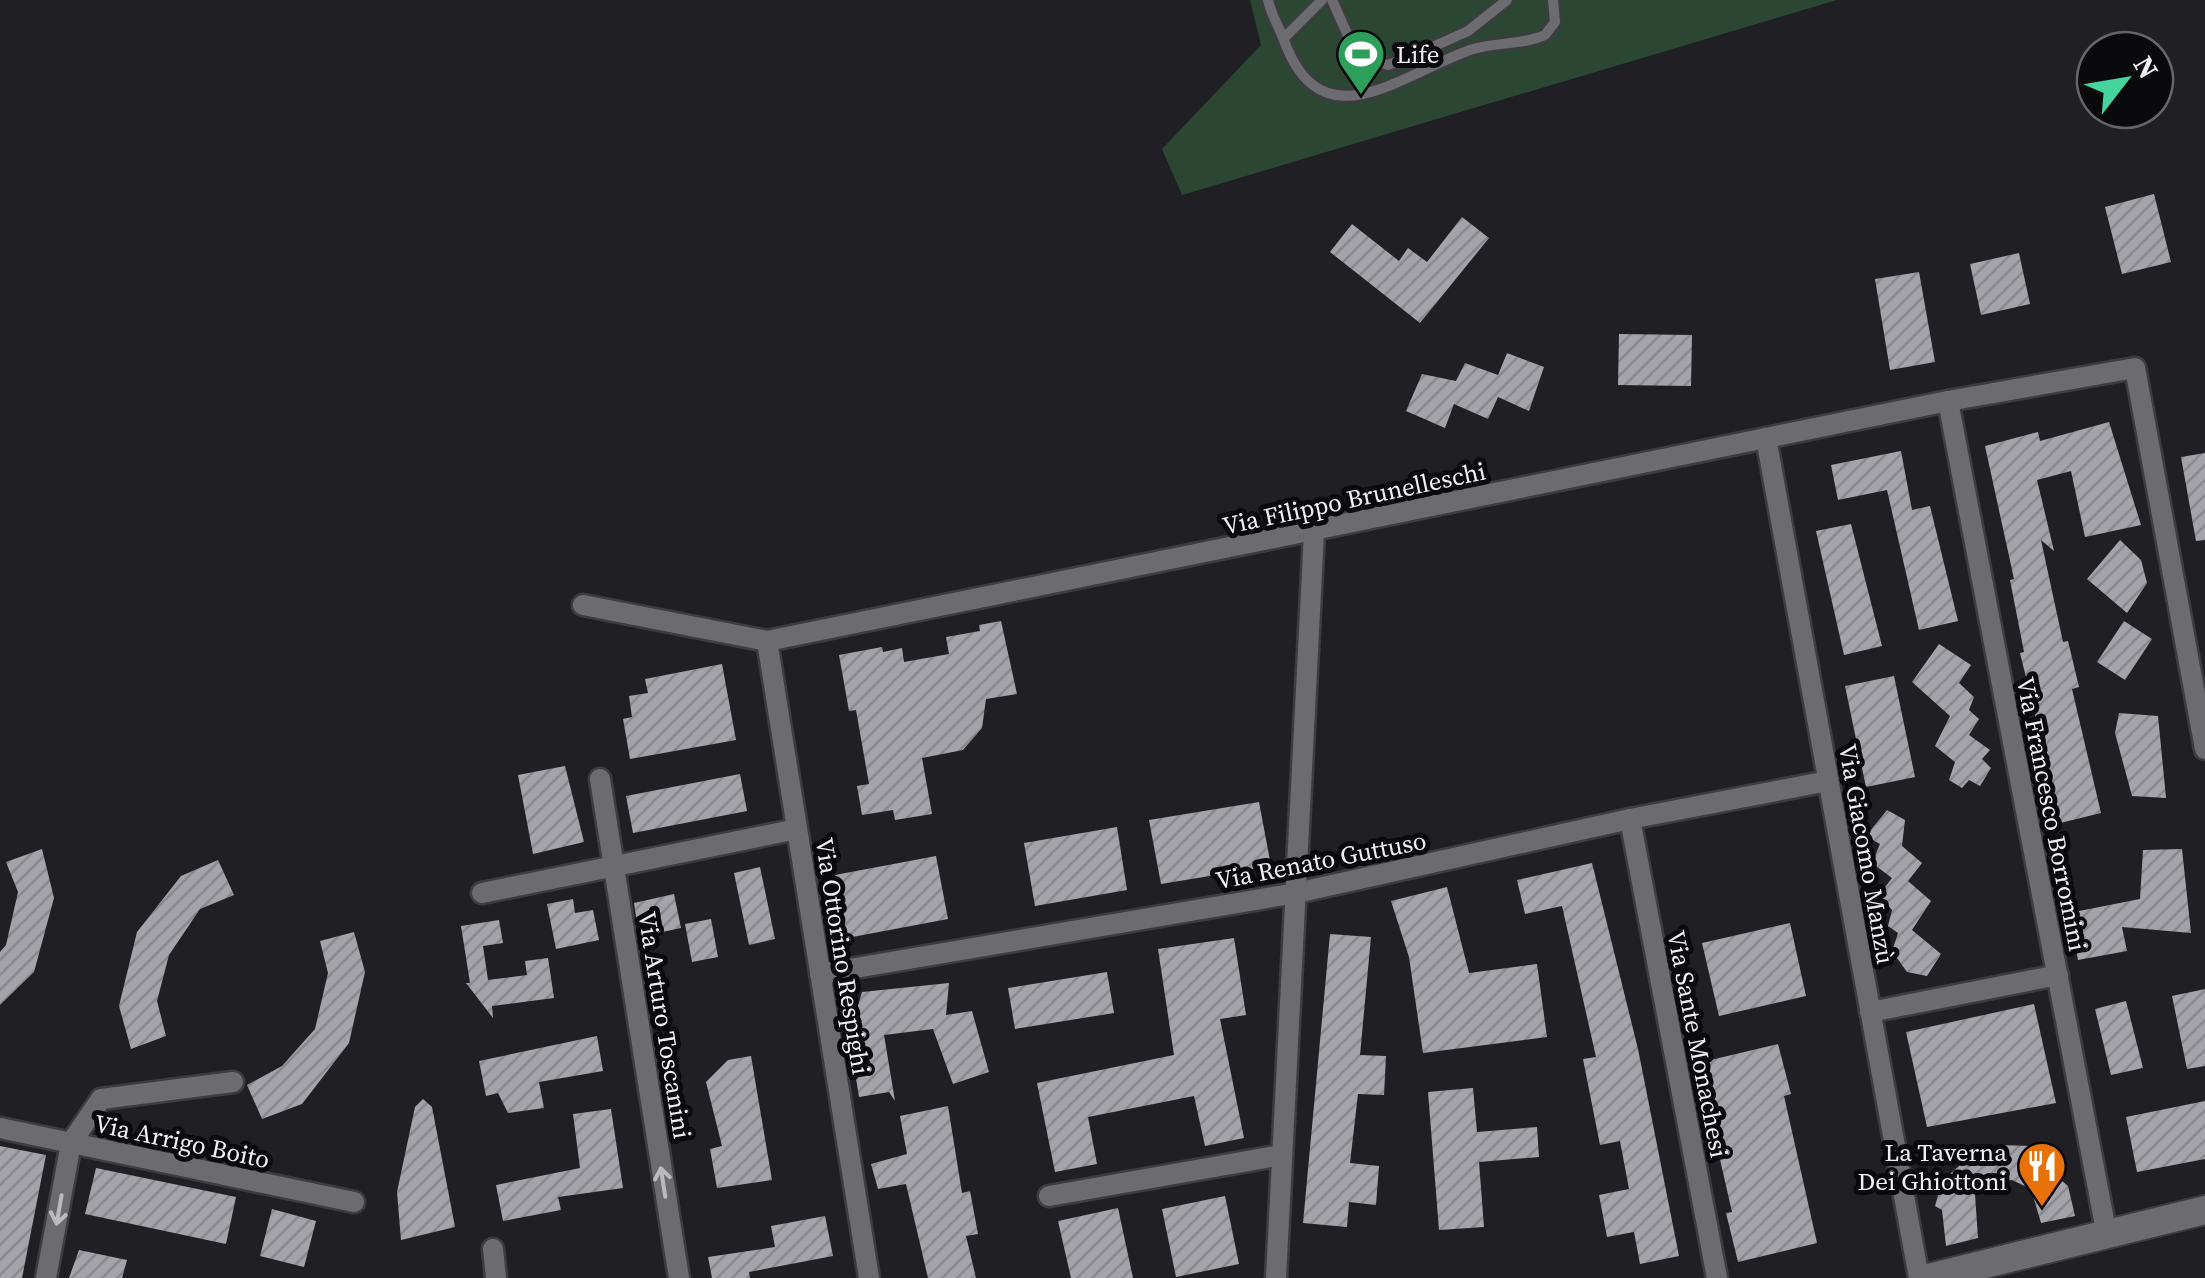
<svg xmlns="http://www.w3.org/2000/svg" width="2205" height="1278" font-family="'Source Serif 4',serif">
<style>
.garden{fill:#2b4733}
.building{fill:url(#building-hatch)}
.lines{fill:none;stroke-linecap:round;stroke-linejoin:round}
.lane-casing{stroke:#3d3d41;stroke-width:15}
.street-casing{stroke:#3d3d41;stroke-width:25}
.secondary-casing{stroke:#3d3d41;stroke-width:32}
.lane{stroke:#6b6b70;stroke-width:10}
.street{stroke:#6b6b70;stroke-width:20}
.secondary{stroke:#6b6b70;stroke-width:28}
.oneway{stroke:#bbbbbf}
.labels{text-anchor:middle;stroke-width:10;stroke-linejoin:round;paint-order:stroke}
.poi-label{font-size:25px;fill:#f1f1f4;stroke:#0a0a0c;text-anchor:start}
.street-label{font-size:25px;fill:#f1f1f4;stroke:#0a0a0c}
</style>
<defs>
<pattern id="building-hatch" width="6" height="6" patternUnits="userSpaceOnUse" patternTransform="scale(2.5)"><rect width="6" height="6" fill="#a4a3aa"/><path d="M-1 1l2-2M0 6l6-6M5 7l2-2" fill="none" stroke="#88888d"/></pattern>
</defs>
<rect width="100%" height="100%" fill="#202024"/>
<polygon class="garden" points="1250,0 1837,0 1182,195 1162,149 1261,45"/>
<g class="building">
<polygon points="2154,194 2171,262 2122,274 2105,207"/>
<polygon points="1462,217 1489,238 1420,323 1330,252 1352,224 1399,261 1408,248 1427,262"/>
<polygon points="2019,253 2030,304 1981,315 1970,264"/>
<polygon points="1919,272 1935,362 1890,370 1875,279"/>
<polygon points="1619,334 1692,335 1691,386 1618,385"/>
<polygon points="1507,353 1544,367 1529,411 1498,397 1488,419 1454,404 1445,428 1406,411 1422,374 1456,381 1465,363 1498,375"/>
<polygon points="2109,422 2141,525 2085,537 2071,471 2037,480 2054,551 2041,540 2063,642 2068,641 2079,687 2072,689 2101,813 2052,825 2032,724 2037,722 2020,653 2024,652 2010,580 2014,579 1985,446 2038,432 2040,441"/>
<polygon points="1901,451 1912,510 1930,506 1958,621 1919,630 1887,490 1838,500 1831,465"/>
<polygon points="2205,453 2205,540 2196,541 2181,457"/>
<polygon points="1851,524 1882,646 1844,655 1816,531"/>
<polygon points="2120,540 2141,560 2147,583 2127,613 2087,579"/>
<polygon points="1001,621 1017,694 986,699 982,728 963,750 922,758 932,814 895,820 893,810 862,815 857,786 869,784 856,710 849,711 839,655 882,647 883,652 902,648 904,662 949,654 946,637 980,631 979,625"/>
<polygon points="2124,621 2152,639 2125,680 2097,662"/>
<polygon points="1939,644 1971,665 1959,683 1974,697 1969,710 1979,719 1969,735 1990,750 1982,759 1991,768 1980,786 1969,780 1962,788 1949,780 1955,762 1935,746 1950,716 1912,682"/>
<polygon points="722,664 736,740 630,759 623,719 632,717 629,696 648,693 645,679"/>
<polygon points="1894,676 1915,777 1866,787 1845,686"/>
<polygon points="2119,713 2158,716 2166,798 2132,796 2115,733"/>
<polygon points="565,766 584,842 533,854 518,775"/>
<polygon points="740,774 747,811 633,833 626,796"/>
<polygon points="1259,802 1271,866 1161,884 1149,820"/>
<polygon points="1887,810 1905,820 1902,846 1922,863 1908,881 1931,901 1912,930 1941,954 1927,976 1907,972 1892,951 1898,933 1888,926 1892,910 1879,895 1892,878 1872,863 1880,844 1866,836"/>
<polygon points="1117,827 1127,890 1035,906 1024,843"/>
<polygon points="42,849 54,898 34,972 0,1005 0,952 6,945 18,892 6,862"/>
<polygon points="2182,849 2191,933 2122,927 2127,951 2078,960 2069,913 2140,899 2143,850"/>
<polygon points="936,856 948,919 847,938 835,875"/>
<polygon points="218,860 234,895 200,909 169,955 157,1001 166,1036 131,1049 119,1006 137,932 181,876"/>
<polygon points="1592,863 1638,1049 1679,1256 1640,1264 1634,1232 1607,1237 1599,1195 1629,1189 1620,1141 1600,1145 1583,1059 1596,1057 1562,906 1525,914 1517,880"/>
<polygon points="760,867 775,939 749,945 734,873"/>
<polygon points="1447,887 1469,973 1537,964 1547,1037 1423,1053 1409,957 1391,901"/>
<polygon points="674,894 681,928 639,937 634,903"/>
<polygon points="573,899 575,913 593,910 599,940 556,949 547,904"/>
<polygon points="711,919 718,957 692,962 685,924"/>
<polygon points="499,920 503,943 483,946 488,980 527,975 525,961 548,958 554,998 492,1006 493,1018 466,983 470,983 461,926"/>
<polygon points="1790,923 1806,996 1719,1016 1702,943"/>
<polygon points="354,932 365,972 349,1043 302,1104 262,1119 247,1085 282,1066 315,1029 328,973 320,941"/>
<polygon points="1330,934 1371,937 1360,1055 1386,1056 1384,1095 1358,1094 1350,1163 1379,1166 1376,1205 1349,1202 1347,1227 1303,1223"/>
<polygon points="1234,938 1246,1015 1220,1019 1244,1138 1205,1146 1194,1096 1088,1117 1097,1164 1055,1172 1037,1083 1174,1055 1158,949"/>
<polygon points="1107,972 1114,1013 1015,1029 1008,988"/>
<polygon points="949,983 946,1015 972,1011 989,1072 953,1084 933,1029 884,1035 895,1101 889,1092 859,1097 854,1066 871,1063 851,1029 862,992"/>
<polygon points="2205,989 2205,1066 2187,1069 2172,996"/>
<polygon points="2126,1001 2143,1068 2111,1075 2095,1009"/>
<polygon points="2034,1004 2056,1103 1927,1127 1906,1032"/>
<polygon points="597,1036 603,1071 539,1082 544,1108 508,1113 498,1093 486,1096 479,1061"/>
<polygon points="1778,1044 1791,1094 1784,1096 1817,1243 1738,1262 1726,1213 1732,1212 1698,1063"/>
<polygon points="751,1056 772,1180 717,1188 710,1149 722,1146 706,1082 728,1060"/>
<polygon points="1473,1088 1477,1132 1537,1127 1539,1157 1479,1162 1484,1227 1439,1230 1428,1092"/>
<polygon points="423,1099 432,1107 455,1227 401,1240 397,1192 415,1107"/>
<polygon points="2205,1101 2205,1159 2137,1172 2126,1117"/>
<polygon points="948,1106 962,1193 970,1191 978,1234 966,1236 976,1278 928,1278 906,1184 878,1189 871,1164 907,1154 900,1116"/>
<polygon points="611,1109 623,1188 558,1197 561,1210 503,1221 496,1185 580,1168 573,1114"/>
<polygon points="1999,1145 2032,1146 2064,1166 2062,1181 2068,1186 2075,1216 2041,1223 2031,1189 2012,1180 1990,1183 1975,1194 1978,1238 1946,1246 1942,1210 1935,1206 1942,1181 1976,1151"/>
<polygon points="0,1146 46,1155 22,1278 0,1278"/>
<polygon points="96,1168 236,1197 226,1244 85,1214"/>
<polygon points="1225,1196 1239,1264 1176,1277 1162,1209"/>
<polygon points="1118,1208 1133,1278 1071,1278 1058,1221"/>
<polygon points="272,1209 316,1221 304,1267 260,1256"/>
<polygon points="825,1216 833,1256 749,1272 750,1278 712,1278 708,1257 775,1247 771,1226"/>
<polygon points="79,1250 127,1260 122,1278 69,1278"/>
</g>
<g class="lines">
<g class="lane-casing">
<g id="lane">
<path d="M1268,0C1271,15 1280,28 1285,43C1323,143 1400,75 1470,50C1494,42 1523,45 1545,35L1555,22L1553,0"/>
<polyline points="1332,0 1357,56 1388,65 1415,55 1468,31 1507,0"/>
<polyline points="1284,38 1322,0"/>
</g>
</g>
<g class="street-casing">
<g id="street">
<polyline points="1948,401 2107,1236"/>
<polyline points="1766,438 1919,1278"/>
<polyline points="583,605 767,641 1948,401 2135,368 2205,749"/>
<polyline points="767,641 869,1278"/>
<polyline points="600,779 679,1278"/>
<polyline points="1630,819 1717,1278"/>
<polyline points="482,893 797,829"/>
<polyline points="820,974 1296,893 1630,819 1828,781"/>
<polyline points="1870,1012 2058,975"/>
<polyline points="0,1128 354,1202"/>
<polyline points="1049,1196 1282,1155"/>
<polyline points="493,1249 496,1278"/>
<polyline points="46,1278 71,1143 101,1099 233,1082"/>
<polyline points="1276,1278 1314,533"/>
</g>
</g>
<g class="secondary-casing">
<polyline id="secondary" points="1928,1278 2205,1210"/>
</g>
<use href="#lane" class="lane"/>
<use href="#street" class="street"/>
<use href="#secondary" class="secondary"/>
</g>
<defs><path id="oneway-shaft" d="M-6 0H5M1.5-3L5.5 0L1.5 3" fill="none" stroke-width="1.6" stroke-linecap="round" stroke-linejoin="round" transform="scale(2.5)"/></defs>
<g class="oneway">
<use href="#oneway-shaft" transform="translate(663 1182) rotate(-99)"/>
<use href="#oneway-shaft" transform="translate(59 1210) rotate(100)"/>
</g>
<defs>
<g id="stadium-pin" transform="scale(2.5)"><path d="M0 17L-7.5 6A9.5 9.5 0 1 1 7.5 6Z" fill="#2e9e5b" stroke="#0a0a0c"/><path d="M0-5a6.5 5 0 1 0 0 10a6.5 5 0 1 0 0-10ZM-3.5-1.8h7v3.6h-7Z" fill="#fff"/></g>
<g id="restaurant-pin" transform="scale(2.5)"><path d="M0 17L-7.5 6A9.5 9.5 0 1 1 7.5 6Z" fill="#e8710a" stroke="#0a0a0c"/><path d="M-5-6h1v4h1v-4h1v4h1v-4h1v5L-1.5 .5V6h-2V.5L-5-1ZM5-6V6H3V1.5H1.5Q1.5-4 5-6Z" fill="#fff"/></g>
</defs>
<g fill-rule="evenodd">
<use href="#stadium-pin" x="1361" y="54"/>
<use href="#restaurant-pin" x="2042" y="1166"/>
</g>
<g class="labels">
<g class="poi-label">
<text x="1396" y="63">Life</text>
<text x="2007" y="1161" text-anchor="end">La Taverna<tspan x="2007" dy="29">Dei Ghiottoni</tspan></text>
</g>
<g class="street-label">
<text transform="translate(1354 498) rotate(-12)" y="9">Via Filippo Brunelleschi</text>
<text transform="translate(2052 814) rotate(79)" y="9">Via Francesco Borromini</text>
<text transform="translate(1867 854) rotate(80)" y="9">Via Giacomo Manzù</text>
<text transform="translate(1321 860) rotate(-11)" y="9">Via Renato Guttuso</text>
<text transform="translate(843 956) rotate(81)" y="9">Via Ottorino Respighi</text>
<text transform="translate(665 1025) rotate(81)" y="9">Via Arturo Toscanini</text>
<text transform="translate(1698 1044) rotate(79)" y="9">Via Sante Monachesi</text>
<text transform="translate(182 1141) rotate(12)" y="9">Via Arrigo Boito</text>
</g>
</g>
<g transform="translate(2125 80) rotate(59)"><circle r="48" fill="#0a0a0c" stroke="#666669" stroke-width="2.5"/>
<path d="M0-8L18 38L0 25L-18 38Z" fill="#46d49e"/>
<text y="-15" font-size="28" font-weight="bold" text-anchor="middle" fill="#f1f1f4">N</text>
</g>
</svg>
